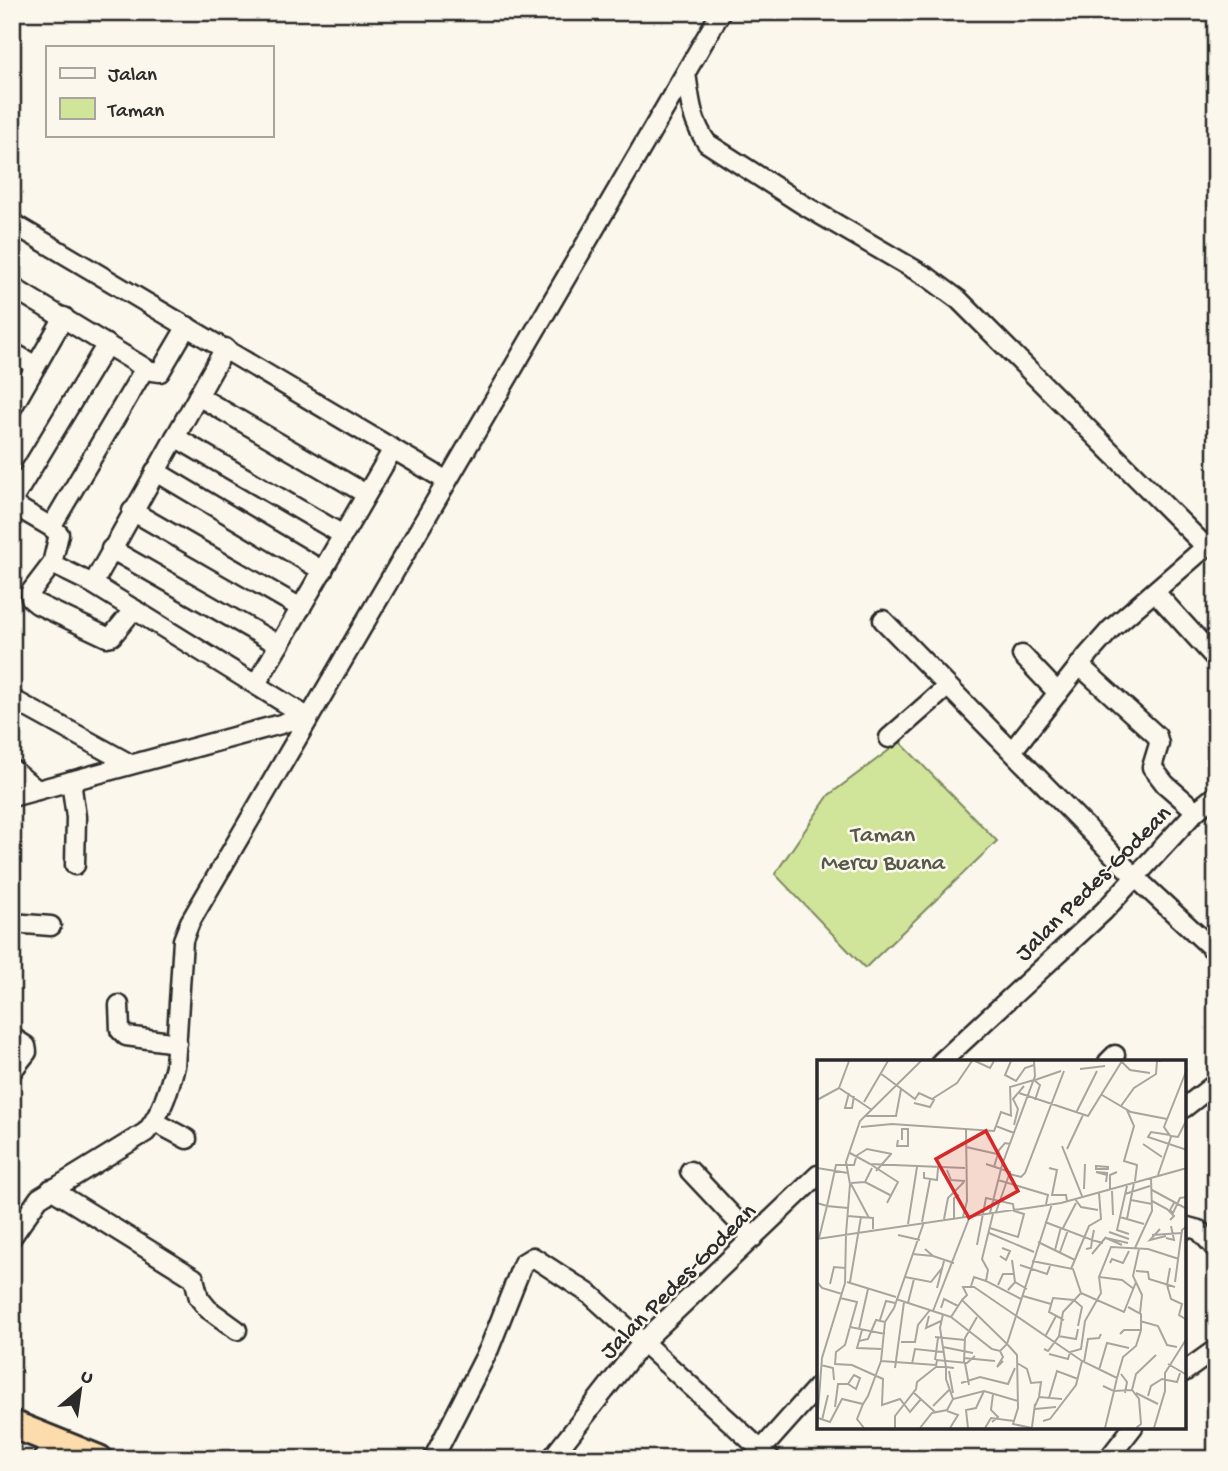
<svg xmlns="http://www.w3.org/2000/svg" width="1228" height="1471" font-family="'Gochi Hand',sans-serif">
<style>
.green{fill:#d1e59a;stroke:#7e8862;stroke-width:2}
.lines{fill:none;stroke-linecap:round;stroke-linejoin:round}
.minor-casing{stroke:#2b2b2b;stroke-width:23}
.highway-casing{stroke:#2b2b2b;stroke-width:32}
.minor{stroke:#fbf7ec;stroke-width:18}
.highway{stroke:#fcdcac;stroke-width:26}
.labels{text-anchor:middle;stroke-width:5;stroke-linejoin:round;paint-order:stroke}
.park-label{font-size:24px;fill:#545a47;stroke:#fbf7ec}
.street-label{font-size:24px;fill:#2b2b2b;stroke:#fbf7ec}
.inset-road{fill:none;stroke:#a8a59f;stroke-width:2}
.view{fill:#d62828;fill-opacity:0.15;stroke:#d62828;stroke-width:3.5}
.inset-edge{fill:none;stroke:#2b2b2b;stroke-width:3.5}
</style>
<rect width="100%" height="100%" fill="#fbf7ec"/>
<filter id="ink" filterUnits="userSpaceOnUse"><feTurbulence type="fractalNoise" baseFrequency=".0143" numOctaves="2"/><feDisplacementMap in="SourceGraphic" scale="14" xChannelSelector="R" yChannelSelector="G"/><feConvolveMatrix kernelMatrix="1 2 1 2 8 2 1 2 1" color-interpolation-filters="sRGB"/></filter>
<g filter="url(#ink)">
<polygon class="green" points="900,742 997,841 865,968 775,874 829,795"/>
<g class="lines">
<g class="minor-casing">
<g id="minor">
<path d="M686,73C690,100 691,120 707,143L802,204L929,278L959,300L1205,546"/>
<polyline points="12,223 447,481"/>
<polyline points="12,287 145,368 51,527"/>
<polyline points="12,352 36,366"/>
<polyline points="145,370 160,372 187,326"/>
<polyline points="198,396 366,494"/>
<polyline points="12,408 64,317"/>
<polyline points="175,437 343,535"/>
<polyline points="155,471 323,571"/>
<polyline points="12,501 107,344"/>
<polyline points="12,504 51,527 59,534 52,564 93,584 309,718"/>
<polyline points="132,511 301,608"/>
<polyline points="111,549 279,645 393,449"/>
<polyline points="52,564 30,593 31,599 37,604 107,637 112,636 134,609"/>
<polyline points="93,584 225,348"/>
<polyline points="1155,592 1216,659"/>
<polyline points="883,620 1135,877 1216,952"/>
<polyline points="1022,655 1058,693"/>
<polyline points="1079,665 1157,736 1159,744 1152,767 1165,784 1196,811"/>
<polyline points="256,684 279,645"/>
<polyline points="12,699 130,764"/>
<polyline points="889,738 947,687"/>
<polyline points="1012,751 1087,656 1111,629 1216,538"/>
<polyline points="12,769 37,790"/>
<polyline points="71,781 76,817 75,865"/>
<polyline points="12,797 281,724 292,720 300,713"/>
<polyline points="12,923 51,926"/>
<polyline points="119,1005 120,1030 126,1036 177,1043"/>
<polyline points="12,1037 26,1046 27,1052 12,1071"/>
<polyline points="941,1062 1104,911 1196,811 1216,795"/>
<polyline points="1108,1062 1115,1055"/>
<polyline points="1184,1108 1216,1083"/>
<polyline points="155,1122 187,1139"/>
<polyline points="690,1171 753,1238"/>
<polyline points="51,1189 194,1278 199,1298 208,1309 237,1330"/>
<polyline points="1184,1226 1199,1230 1216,1249"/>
<path d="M12,1237L39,1198L146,1132C162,1113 169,1089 175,1066L183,940L190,922L721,12"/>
<polyline points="1184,1372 1216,1349"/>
<polyline points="42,1459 61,1444"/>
<polyline points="433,1459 489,1349 523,1263 533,1257 591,1295 771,1459"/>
<polyline points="551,1459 642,1343 818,1175"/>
<polyline points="753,1459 818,1386"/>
<polyline points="1108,1459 1133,1427"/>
</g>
</g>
<g class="highway-casing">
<polyline id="highway" points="12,1424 99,1459"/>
</g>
<use href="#minor" class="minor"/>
<use href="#highway" class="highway"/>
</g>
</g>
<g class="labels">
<g class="park-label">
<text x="883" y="841">Taman<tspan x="883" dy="28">Mercu Buana</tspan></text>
</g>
<g class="street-label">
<text transform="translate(1092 882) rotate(-45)" y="8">Jalan Pedes-Godean</text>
<text transform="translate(677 1280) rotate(-45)" y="8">Jalan Pedes-Godean</text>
</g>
</g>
<g transform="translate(817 1060)">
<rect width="369" height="369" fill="#fbf7ec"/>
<path class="inset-road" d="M158,1L173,8L177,1M194,1L188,15L199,21L208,8L217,5M305,2L313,10L333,13M263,9L288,6M63,13L98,39L102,33L117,40L113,47L97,43M217,20L223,25L218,40M218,20L244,11M22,28L32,1M32,33L28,48H35L37,36M202,33L271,56L305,1M285,35L314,52L350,59M115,39L140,23L155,1M0,40L22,28L55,50M47,42L71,1M304,46L317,28L339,14L340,1H344M310,50L317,66L307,101L320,105L318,121M259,53L280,11M48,56H79L84,29M194,56L193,27L217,20M197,65L201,49L196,39L207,26M179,66L184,52L195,56M44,67L75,64L177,71L179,66L197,73M353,75L334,72L331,77L370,90M354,76L361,77L370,59M81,80L80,86H91V69H85V80M326,84L345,97M245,86L265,136M149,87L180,94M250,89L266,55M33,93L53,104L148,108M39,96L50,89L75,94M53,104L81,122L70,143M169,104L193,112L179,152M279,106L291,107V109H279ZM177,107L182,90L188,83L193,84M0,108L31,113M232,108L240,110L235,135H249L250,141M130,110L134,120L148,121M59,111L74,94M107,112V118L120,120L121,108M193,114L204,117L208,113L247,11M341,115L354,77L347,67L370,9M181,120L231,135L229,144M48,122L73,135M289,122L290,115V113L279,112L290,115M34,123L48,122L55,108M34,124L52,158M310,126L300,170L312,174M267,129L268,104M293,129V115L300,112M335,130L370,149M295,131L296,155M308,134L333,126M258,139L264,147L281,150M314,140L335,144M335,141L350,149L357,156L353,160M0,143L10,146L2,178M357,143L353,150L356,153L363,138L370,137M31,148L10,146L19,105H37L39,98M173,153L185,105L218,16L217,1M176,154L165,199L171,210L169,221L204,239M30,156L56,158V169M146,157L150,141L149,70M303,157L327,164M137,158V138L142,135M127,159L131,138L147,122M310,159L317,123M105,162L113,120M228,162L275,180L277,170M91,164L100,107M246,168L259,143M343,169L333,180L349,176M292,172L312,179M172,173L217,192M29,174L33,124L29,102L43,61L104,1M81,175L103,180M335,175L365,173M349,178L357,180L354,166M0,179L244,143L370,108M221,182L258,200M160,185L169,138L196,144L197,151L207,154L201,177L173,168M305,185L289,178L311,183M318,188L335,151L334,117M269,189L274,188L275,180L286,183M322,189L316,216L325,235L323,253M238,190L244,167M243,192L251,170M95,194L116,196L108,189M275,194L289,177M116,196L137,203M183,196L189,200L193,191L185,188M195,200L198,222M215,201L256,209L264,233M293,203L295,199L306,203L312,191M203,205L230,214L233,206M353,208L350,225L354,239L365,244L362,255L370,260M254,209L272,166L284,159L282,133M319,211L331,212L332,219L358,227M88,217L114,222L125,208M0,222L5,228L25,234M30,222L79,237M33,222L44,157M358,222L365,170L370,166M13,224L17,207L28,208M181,225L186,214H196M154,226L157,217L169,221M120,228L127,201M317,229L305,220L282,217L294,187L331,189L362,199M191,230L198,222L210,229M264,233L307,252L319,222M206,236L234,244M23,238L40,242L33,267L68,274M79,239L134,257L145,240L190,284L183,291L175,289L134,257M145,240L150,235L146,227H157L265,301L300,318L306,297L319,286L324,270V254L311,247M257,240L265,247L261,266M91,243L97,219M124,248L127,239L141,246M116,251L153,156M112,256L109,268L124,261M63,260L69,241L78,243M247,260L232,252L236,238L257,240M323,261L341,266L350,285L360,287M33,267L28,285L19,292L18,304L35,305L66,319L65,345L83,339L93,352L104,339M42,269L51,229M45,270L40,288L64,289M303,274L307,270H324M229,275L239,256M241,276L259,279L261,269M118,277L148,280M42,281L51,279L59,260L68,262M84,282H98L101,265L113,250M126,287L156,293M227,289L231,291L242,276L246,252L264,233M183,291L186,297L180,307L186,301M232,294L251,299L253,292L264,289L268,261L284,233L282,217M147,298L178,301M118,300L121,278M64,301L119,305M147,302L148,278L160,257M267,302L271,279L282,278L284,274M148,303L152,325M200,303L210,309L214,323L224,322L222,337M95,304L98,289L126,292M351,304L370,315M4,305L16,308L17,320M119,306L120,300L150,303L158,296M78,308L87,242M282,310L290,283L312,288M132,311L136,333M304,314L310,322L308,333M300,318L297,331L315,330L322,339L324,364L319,368M144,323L163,317L191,324L198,308M286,326L297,331L288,368M315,330L319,314L339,295M96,332L118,352M319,333L341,344M331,336L334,326L345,319L360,322L363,313M232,338L240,311L261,319M136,339L129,319V307L137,308M46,344L40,359L47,368M116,346L132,330M218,346L222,337L245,339M18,347L21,324H31L37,315L43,318L39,329L31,324M218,349L239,347M130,351L141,355L133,368M1,358L13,362L25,339L46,344L51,336L64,301L68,262L77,248L107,162M5,360L11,335M226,361L233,359L259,325L265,301M175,362L181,357L174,350L176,334M0,364L5,298L28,223L29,174M215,367L218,344M78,368V356L99,329L100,322L119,307H129L123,268L126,254M103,368L115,353L130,350L136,339L167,331L201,341M151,368L149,350L159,348L167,331M168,368L174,358L197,361M215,368L196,364L201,348L200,295L190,284L235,144M337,368L348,331V313L370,278"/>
<path class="view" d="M169,71L201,131L152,158L119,99Z"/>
<rect width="369" height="369" class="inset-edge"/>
</g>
<rect width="1228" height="1471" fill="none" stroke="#fbf7ec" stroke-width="42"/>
<rect x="21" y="21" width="1186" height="1429" fill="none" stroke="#2b2b2b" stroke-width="2.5" filter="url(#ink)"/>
<rect x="46" y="46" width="228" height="91" fill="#fbf7ec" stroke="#a8a59f" stroke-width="2"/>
<rect x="60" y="68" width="35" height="10" fill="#fbf7ec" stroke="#a8a59f" stroke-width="2"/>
<text x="108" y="80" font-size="21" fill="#2b2b2b">Jalan</text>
<rect x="60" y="98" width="35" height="21" fill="#d1e59a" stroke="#a8a59f" stroke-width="2"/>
<text x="108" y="116" font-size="21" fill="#2b2b2b">Taman</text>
<g transform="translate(80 1390) rotate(29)" stroke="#fbf7ec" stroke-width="5" paint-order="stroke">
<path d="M0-5L12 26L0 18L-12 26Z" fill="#2b2b2b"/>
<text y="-10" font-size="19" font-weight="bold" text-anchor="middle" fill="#2b2b2b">U</text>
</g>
</svg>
